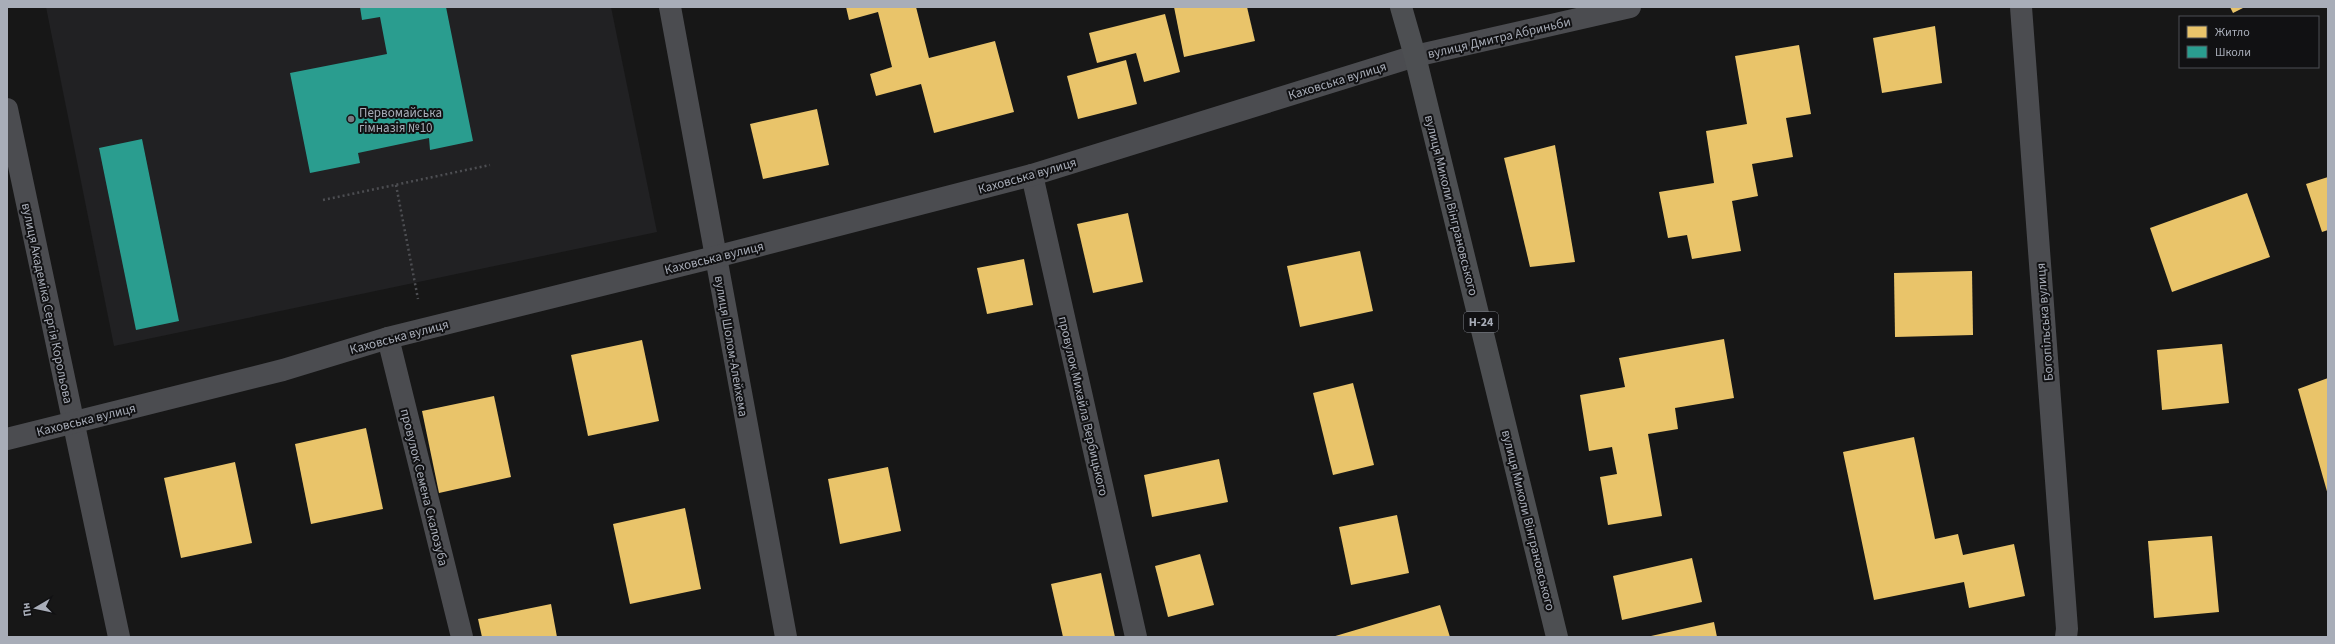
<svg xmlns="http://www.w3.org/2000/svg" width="2335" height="644" font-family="'Source Sans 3',sans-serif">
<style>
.built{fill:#212123}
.homes{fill:#e9c46a}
.schools{fill:#2a9d8f}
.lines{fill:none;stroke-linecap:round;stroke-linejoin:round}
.path{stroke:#4d4e52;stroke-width:2.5;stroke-dasharray:2 3;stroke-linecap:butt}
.street{stroke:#4b4c50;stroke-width:22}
.primary{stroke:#4d4f52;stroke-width:22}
.poi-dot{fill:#757880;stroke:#111113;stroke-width:1.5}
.labels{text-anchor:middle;stroke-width:4;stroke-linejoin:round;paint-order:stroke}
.shield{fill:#111113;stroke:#7b7e86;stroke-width:1}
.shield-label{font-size:12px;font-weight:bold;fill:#a8adb8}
.street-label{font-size:13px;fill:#a8adb8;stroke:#111113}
.poi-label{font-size:13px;fill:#a8adb8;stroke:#111113;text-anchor:start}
</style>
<rect width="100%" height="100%" fill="#171717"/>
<polygon class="built" points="46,7 611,7 657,232 114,346"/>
<g class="homes">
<polygon points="846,7 916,7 929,58 995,41 1014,112 934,133 921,84 876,96 870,74 892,67 878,12 849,20"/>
<polygon points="1174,7 1247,7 1255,41 1184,57"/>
<polygon points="2230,7 2245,7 2233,13"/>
<polygon points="1165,14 1180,72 1144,82 1136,53 1097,63 1089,33"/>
<polygon points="1935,26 1942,83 1882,93 1873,38"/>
<polygon points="1799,45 1811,114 1786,118 1793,157 1752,164 1758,196 1732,201 1741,251 1692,259 1687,235 1668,238 1659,192 1714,183 1706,131 1747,124 1735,56"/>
<polygon points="1126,60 1137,104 1078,119 1067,76"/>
<polygon points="817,109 829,165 763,179 750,124"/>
<polygon points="1555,145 1575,262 1530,267 1504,158"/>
<polygon points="2328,177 2328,230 2322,232 2306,184"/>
<polygon points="2247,193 2270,257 2172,292 2150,228"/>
<polygon points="1128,213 1143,282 1093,293 1077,224"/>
<polygon points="1360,251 1373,311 1300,327 1287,266"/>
<polygon points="1024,259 1033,305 987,314 977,268"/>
<polygon points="1972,271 1973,335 1895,337 1894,273"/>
<polygon points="1724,339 1734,398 1675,408 1678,429 1648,434 1662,516 1608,525 1600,477 1617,474 1612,447 1589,451 1580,395 1625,387 1619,358"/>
<polygon points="642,340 659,421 588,436 571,355"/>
<polygon points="2222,344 2229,403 2162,410 2157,350"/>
<polygon points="2328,378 2328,495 2298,389"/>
<polygon points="1353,383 1374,465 1333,475 1313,393"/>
<polygon points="494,396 511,477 439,493 422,411"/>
<polygon points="366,428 383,509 311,524 295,444"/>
<polygon points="1914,437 1935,539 1958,534 1963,555 2014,544 2025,596 1969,608 1964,582 1874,600 1843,452"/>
<polygon points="1219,459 1228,502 1152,517 1144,475"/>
<polygon points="235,462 252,543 181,558 164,478"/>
<polygon points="888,467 901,531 840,544 828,479"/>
<polygon points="685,508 701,589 630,604 613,524"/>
<polygon points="1397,515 1409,573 1351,585 1339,527"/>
<polygon points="2212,536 2219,612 2154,618 2148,541"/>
<polygon points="1200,554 1214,605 1168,617 1155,566"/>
<polygon points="1692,558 1702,602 1622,620 1613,576"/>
<polygon points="1101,573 1115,637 1063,637 1051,584"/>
<polygon points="551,604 557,637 482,637 478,619"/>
<polygon points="1440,605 1450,637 1332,637"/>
<polygon points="1714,622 1717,637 1652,637 1651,636"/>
</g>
<g class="schools">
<polygon points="360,7 446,7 473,141 430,150 429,138 358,153 360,163 310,173 290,73 387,54 380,17 362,20"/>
<polygon points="142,139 179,321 136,330 99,148"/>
</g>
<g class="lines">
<g class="path">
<polyline points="396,185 418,299"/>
<polyline points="323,200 490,165"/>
</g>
<g class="street">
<polyline points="670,7 786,637"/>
<polyline points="2021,7 2067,629 2066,637"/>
<polyline points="7,109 119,637"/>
<polyline points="1032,175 1136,637"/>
<polyline points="388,338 462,637"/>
<polyline points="7,439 283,370 388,338 715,257 1032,175 1415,56 1630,7"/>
</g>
<polyline class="primary" points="1401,7 1415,56 1557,637"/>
</g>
<circle class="poi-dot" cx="351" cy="119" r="4"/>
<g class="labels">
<rect class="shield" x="1464" y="312" width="34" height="20" rx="3"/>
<g class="shield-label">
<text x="1481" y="326">Н-24</text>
</g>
<g class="street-label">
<text transform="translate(1499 37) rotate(-13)" y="5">вулиця Дмитра Абриньби</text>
<text transform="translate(1337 80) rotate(-17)" y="5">Каховська вулиця</text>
<text transform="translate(1027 175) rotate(-16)" y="5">Каховська вулиця</text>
<text transform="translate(1452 205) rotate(76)" y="5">вулиця Миколи Вінграновського</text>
<text transform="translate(714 257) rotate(-14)" y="5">Каховська вулиця</text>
<text transform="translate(48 303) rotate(78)" y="5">вулиця Академіка Сергія Корольова</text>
<text transform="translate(2044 322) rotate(-94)" y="5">Богопільська вулиця</text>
<text transform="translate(399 336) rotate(-15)" y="5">Каховська вулиця</text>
<text transform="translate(732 346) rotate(80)" y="5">вулиця Шолом-Алейхема</text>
<text transform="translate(1084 406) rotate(77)" y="5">провулок Михайла Вербицького</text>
<text transform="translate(86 419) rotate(-14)" y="5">Каховська вулиця</text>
<text transform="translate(425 487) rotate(76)" y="5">провулок Семена Скалозуба</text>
<text transform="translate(1529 520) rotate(76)" y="5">вулиця Миколи Вінграновського</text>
</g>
<g class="poi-label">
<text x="359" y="117">Первомайська<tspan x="359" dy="15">гімназія №10</tspan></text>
</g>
</g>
<rect width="2335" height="644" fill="none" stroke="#a8adb8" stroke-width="16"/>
<rect x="2179" y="16" width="140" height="52" fill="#111113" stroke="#4d4f55"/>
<rect x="2187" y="26" width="20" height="12" fill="#e9c46a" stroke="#4d4f55"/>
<text x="2215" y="36" font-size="12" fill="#a8adb8">Житло</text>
<rect x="2187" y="46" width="20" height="12" fill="#2a9d8f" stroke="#4d4f55"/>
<text x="2215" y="56" font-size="12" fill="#a8adb8">Школи</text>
<g transform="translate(36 608) rotate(261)" stroke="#111113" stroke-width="3" paint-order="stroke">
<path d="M0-3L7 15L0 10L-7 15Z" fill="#a8adb8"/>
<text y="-6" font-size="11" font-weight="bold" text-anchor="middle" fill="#a8adb8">Пн</text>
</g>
</svg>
